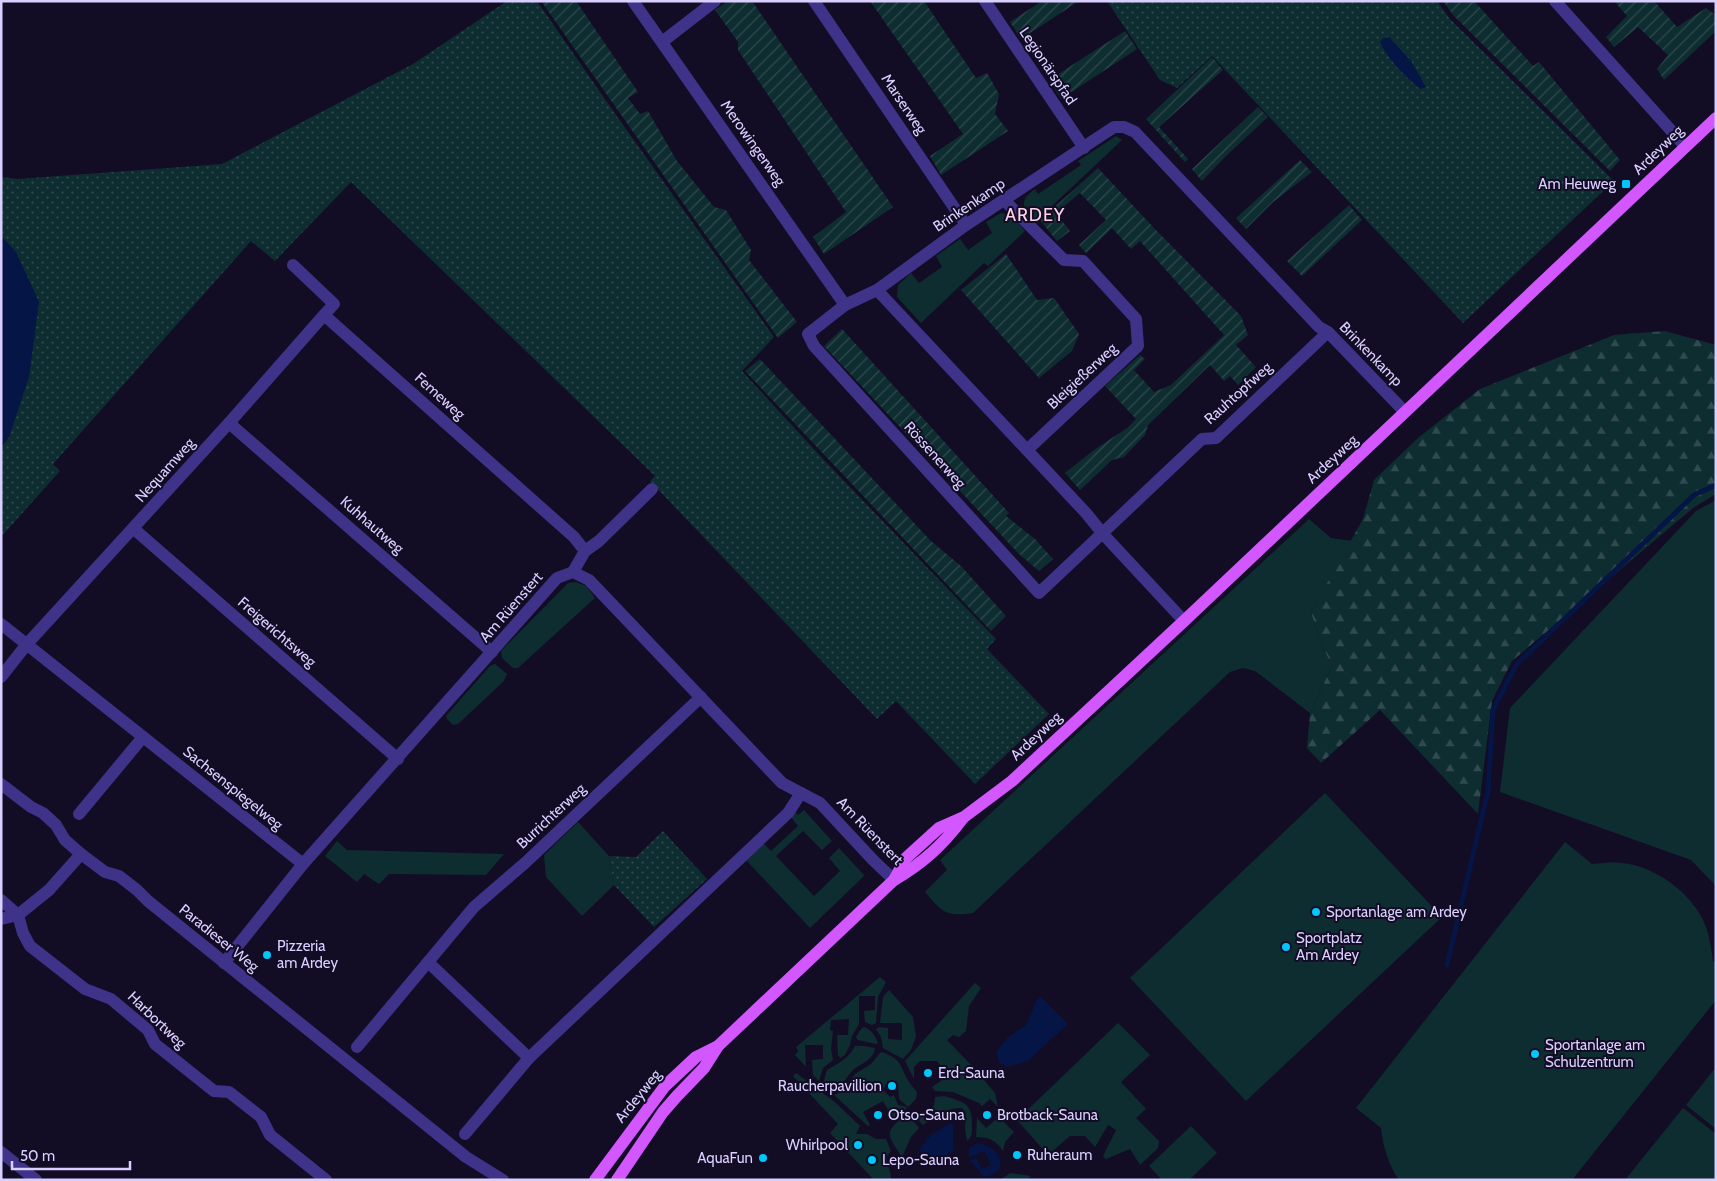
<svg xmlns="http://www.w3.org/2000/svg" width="1717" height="1181" font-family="Cabin,sans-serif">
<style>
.grass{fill:#0e2d30}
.forest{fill:url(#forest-firs)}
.park{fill:url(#park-dots)}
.garden{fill:url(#garden-furrows)}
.water{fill:#051545}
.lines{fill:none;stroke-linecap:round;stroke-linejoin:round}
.stream{stroke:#051545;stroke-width:5}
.minor{stroke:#3f3289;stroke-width:12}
.major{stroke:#d257ff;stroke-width:12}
.poi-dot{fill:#00c6fb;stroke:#130c25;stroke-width:2}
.labels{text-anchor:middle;stroke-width:4;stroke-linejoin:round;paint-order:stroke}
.street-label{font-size:15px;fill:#dad0ff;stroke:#130c25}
.poi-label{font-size:15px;fill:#dad0ff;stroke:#130c25;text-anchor:start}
.quarter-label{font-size:18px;letter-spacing:1px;fill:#ffd2ea;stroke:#130c25}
</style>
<defs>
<pattern id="forest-firs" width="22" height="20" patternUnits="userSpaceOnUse" patternTransform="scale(1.25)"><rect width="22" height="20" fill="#0e2d30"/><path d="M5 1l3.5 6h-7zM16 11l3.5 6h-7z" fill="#304a4f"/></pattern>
<pattern id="park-dots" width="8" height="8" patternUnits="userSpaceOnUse" patternTransform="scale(1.25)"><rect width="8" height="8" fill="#0e2d30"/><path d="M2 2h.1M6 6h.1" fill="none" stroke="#304a4f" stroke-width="1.8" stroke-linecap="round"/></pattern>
<pattern id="garden-furrows" width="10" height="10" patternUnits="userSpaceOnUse" patternTransform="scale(1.25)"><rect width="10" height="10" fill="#0e2d30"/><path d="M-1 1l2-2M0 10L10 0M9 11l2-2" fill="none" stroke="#304a4f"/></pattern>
</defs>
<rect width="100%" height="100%" fill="#130c25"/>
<g class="grass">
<path d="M1116,136L1122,140L1035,222C1024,208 1017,202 1035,189L1038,194L1081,165L1078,161Z"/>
<path d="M1001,213C1012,214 1018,223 1025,231L988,266L984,263L921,323L897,297L898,285L911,273L919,283L942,267L936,256L960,239L968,250L992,233L986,222Z"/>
<polygon points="1716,500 1716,886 1691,860 1500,792 1510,708 1696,511"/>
<path d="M1309,519L1331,538L1352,541L1311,612L1319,639L1332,666L1310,713L1255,671L1243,668L1230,672L973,913C946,917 942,912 925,892L947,870L940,860Z"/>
<polygon points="576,582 586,586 595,598 518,668 513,668 502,658 501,651 568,583"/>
<polygon points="495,664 507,674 504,681 458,724 453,725 447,719 446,716 490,666"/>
<polygon points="1325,793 1442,917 1246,1101 1130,978"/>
<polygon points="804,810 832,841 822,850 803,831 776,856 814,896 840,871 829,858 839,848 864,875 863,877 810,928 746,860 763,843 771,851 798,826 791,817 795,812 798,815"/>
<polygon points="578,822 609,856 614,885 582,916 546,877 544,855"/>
<polygon points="337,841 347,850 504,854 486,875 389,874 379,884 364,874 357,882 325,856"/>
<path d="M1565,842L1592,864C1602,863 1613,862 1623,863C1655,867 1688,890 1703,920C1709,933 1711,946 1713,961L1716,963V1000L1572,1180H1399C1388,1164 1383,1146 1381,1128L1356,1108Z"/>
<polygon points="880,977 886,982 878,997 876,1023 872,1025 865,1022 864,1011 875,1010 875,996 859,996 859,1024 852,1036 850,1045 845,1055 840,1058 838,1055 837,1035 848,1035 849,1019 831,1020 830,1030 833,1031 831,1049 833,1060 823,1068 819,1081 813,1075 812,1060 823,1059 823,1045 805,1045 806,1067 795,1055 798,1051 796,1047"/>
<polygon points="975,983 981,988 969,1006 966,1031 959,1037 953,1035 947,1040 972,1066 995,1093 998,1107 990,1099 982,1106 979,1103 953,1092 935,1091 932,1087 942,1080 942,1067 937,1061 920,1061 914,1067 914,1079 905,1061"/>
<polygon points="889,990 913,1017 916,1036 911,1050 903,1059 883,1048 881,1037 876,1029 879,1027 888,1028 888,1039 902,1040 902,1023 880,1023 883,997"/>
<polygon points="1118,1023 1150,1055 1121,1082 1146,1109 1136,1118 1159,1141 1158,1148 1140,1165 1130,1149 1106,1159 1103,1156 1116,1130 1108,1125 1095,1147 1085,1136 1070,1136 1048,1155 1017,1120"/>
<path d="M864,1027C872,1030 875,1035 878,1043L876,1044L858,1040L856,1037C859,1033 860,1029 864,1027Z"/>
<path d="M855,1046H864L875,1048C873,1061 861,1063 853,1070C842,1081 847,1084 830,1091L823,1084L827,1070C839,1063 848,1059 855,1046Z"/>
<path d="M882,1052C903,1060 899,1065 909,1082C911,1085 914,1088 917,1092L916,1099L908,1107L899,1099L898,1083L888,1081L883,1090L890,1097L894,1095L898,1105L904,1106L907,1108L893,1119L883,1101L863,1112L870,1125L868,1126L834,1095L843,1091L855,1074L871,1064L880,1053Z"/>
<polygon points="1716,1067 1716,1129 1686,1105"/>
<path d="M796,1073L836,1103L860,1126L856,1134H867L876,1139H886L891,1151L887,1156C887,1165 891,1171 891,1180H874L830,1133L838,1124L793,1076Z"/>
<path d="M944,1096C964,1102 973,1103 972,1127C972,1133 972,1137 967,1141L965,1129L966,1113L962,1108C948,1107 934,1116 923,1125L915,1116L919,1113C930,1118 935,1107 935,1097Z"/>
<polygon points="1683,1108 1716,1134 1716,1180 1625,1180"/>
<path d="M907,1114L919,1128L911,1137L902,1157C886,1133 884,1132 907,1114Z"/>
<path d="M999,1117L1014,1132L1005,1142L1003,1151C996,1140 989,1137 976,1137L977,1118L986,1128Z"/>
<polygon points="1191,1126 1217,1153 1189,1180 1162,1180 1149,1166"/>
<polygon points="1010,1173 1031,1176 1027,1180 1000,1180"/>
</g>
<polygon class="forest" points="1665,331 1716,345 1716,494 1693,508 1512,661 1492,701 1478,814 1380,710 1321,763 1307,748 1310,713 1332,666 1319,639 1311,612 1363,519 1374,480 1418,438 1480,389 1614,335"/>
<g class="park">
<polygon points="507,1 537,1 616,115 774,337 742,371 823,459 996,639 987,649 1049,714 975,784 896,701 877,719 650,481 655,476 351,182 275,261 251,241 53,464 60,471 1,537 1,177 18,179 222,164 413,64"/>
<polygon points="1107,1 1437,1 1450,19 1614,181 1463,323 1212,56 1177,88 1160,80"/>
<polygon points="663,831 707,879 654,927 614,885 609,856 636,857"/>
</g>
<g class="garden">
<polygon points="541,1 576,1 638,92 628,98 640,114 648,111 677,161 714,207 726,210 751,250 749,260 797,322 778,338"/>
<polygon points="728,1 752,1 893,207 824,254 813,237 846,212 738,50 738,42 715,10"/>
<polygon points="870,1 924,1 976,78 987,73 999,94 995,114 1008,131 941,175 930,156 963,134"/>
<polygon points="1042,1 1079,1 1021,39 1010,22"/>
<polygon points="1443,1 1474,1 1533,66 1539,62 1620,160 1610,171 1453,15"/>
<polygon points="1614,1 1654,1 1677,27 1706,8 1716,15 1716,31 1664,80 1657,69 1668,55 1638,27 1614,47 1606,37 1627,16"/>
<polygon points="1125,31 1137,49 1061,99 1049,80"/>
<polygon points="1212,57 1223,70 1159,127 1188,159 1185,162 1146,119"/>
<polygon points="1258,107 1268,117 1226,156 1202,181 1192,169"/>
<polygon points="1300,160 1312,172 1273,202 1246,229 1236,218"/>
<polygon points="1098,168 1154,228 1241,316 1248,335 1236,345 1256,367 1238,385 1230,376 1224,381 1210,365 1148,425 1145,435 1124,457 1112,460 1080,490 1065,473 1094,450 1127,428 1136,419 1105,386 1140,355 1145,359 1134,370 1154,392 1171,385 1224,335 1140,241 1131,249 1112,228 1086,253 1079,245 1106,220 1080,193 1056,213 1070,231 1057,241 1040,220"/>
<polygon points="1349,205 1362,220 1302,276 1287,261"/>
<polygon points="1006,254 1037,300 1054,298 1079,334 1072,351 1039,378 961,290"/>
<polygon points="842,329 1009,513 1006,516 1035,539 1053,559 1039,571 1019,554 824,346"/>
<polygon points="760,359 931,541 961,566 1006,616 991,631 745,371"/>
</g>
<g class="water">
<path d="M1389,37L1411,61L1426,87L1420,89C1404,75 1389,61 1380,42L1382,39Z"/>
<polygon points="1,236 16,252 39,302 29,377 9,437 1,448"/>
<polygon points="1040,996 1068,1024 1028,1061 1007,1067 999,1062 996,1052 1007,1038 1026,1025 1036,1001"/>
<path d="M953,1123V1151L948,1153L950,1157L930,1164L919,1151C926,1137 939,1128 953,1123Z"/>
<path d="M978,1143C1001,1146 1012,1173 984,1177L970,1160L976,1157L982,1169L991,1165L984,1151L969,1158V1149L971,1146Z"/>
</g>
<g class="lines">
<polyline class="stream" points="1447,965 1488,791 1493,710 1516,665 1694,495 1716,485"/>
<g class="minor">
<polyline points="633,1 845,305"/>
<polyline points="814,1 966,225"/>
<polyline points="985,1 1084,148"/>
<polyline points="1555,1 1685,146"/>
<polyline points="662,42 715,1"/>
<polyline points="1004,200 1064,260 1083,261 1136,319 1138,346 1027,450"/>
<polyline points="293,265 334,304 324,315 574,537 585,551 573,572"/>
<polyline points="877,290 1086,513 1103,534 1184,621"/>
<polyline points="1328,332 1216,438 1202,439 1039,593 814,346 808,334 845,305 877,290 966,225 1114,127 1124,127 1135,132 1319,327 1328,332 1405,412"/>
<polyline points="229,423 492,652"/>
<polyline points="134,529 398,759"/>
<polyline points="585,551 599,541 652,489"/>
<polyline points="1,624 303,864"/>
<polyline points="1,677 27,644 229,423 324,315"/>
<polyline points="701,697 525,863 474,907 428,962 529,1058 788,813 801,793"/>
<polyline points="1,784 31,807 43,813 56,825 65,840 81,854 105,872 119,876 137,890 148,901 466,1157 503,1180"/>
<polyline points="79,814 143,737"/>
<polyline points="1,900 18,915 23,933 30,946 85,989 111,999 148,1030 155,1044 214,1091 229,1092 261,1117 270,1135 326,1180"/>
<polyline points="1,919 18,915 49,890 81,854"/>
<polyline points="224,963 303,864 557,578 573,572 589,580 782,783 820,803 873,860 894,880"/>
<polyline points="357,1047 428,962"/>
<polyline points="465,1134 529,1058"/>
<polyline points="1,1152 36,1180"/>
</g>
<g class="major">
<polyline points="894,880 906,858 939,828 964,817 1012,781 1184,621 1716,118"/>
<path d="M595,1180L665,1086L696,1057L718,1046L894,880C923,863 943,845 963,818"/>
<polyline points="617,1180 663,1112 677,1096 704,1068 718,1046"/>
</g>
</g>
<g class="poi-dot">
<rect x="1621" y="179" width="10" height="10" rx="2.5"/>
<circle cx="1316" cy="912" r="5"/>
<circle cx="1286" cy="947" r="5"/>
<circle cx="267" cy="955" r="5"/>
<circle cx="1535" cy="1054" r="5"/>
<circle cx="928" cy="1073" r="5"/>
<circle cx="892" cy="1086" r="5"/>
<circle cx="878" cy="1115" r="5"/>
<circle cx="987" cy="1115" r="5"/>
<circle cx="858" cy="1145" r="5"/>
<circle cx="1017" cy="1155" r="5"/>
<circle cx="763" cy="1158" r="5"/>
<circle cx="872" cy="1160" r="5"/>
</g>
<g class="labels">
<g class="street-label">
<text transform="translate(1048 66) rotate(56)" y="5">Legionärspfad</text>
<text transform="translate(904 104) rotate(56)" y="5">Marserweg</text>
<text transform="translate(753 143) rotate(55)" y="5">Merowingerweg</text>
<text transform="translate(1658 150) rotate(-44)" y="5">Ardeyweg</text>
<text transform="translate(969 205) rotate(-34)" y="5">Brinkenkamp</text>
<text transform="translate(1371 354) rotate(46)" y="5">Brinkenkamp</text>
<text transform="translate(1082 376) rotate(-43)" y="5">Bleigießerweg</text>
<text transform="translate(1238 393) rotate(-42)" y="5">Rauhtopfweg</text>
<text transform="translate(440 396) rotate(42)" y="5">Femeweg</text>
<text transform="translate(935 455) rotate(48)" y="5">Rössenerweg</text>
<text transform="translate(1332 459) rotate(-43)" y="5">Ardeyweg</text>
<text transform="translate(165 470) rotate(-48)" y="5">Nequamweg</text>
<text transform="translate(372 525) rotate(41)" y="5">Kuhhautweg</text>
<text transform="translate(511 607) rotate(-49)" y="5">Am Rüenstert</text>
<text transform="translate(277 632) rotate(41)" y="5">Freigerichtsweg</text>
<text transform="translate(1036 736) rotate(-43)" y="5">Ardeyweg</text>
<text transform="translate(233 788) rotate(39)" y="5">Sachsenspiegelweg</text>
<text transform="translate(551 816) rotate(-43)" y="5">Burrichterweg</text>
<text transform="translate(870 831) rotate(46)" y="5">Am Rüenstert</text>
<text transform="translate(219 938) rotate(39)" y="5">Paradieser Weg</text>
<text transform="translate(157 1020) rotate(44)" y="5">Harbortweg</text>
<text transform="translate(638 1096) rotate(-51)" y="5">Ardeyweg</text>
</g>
<g class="poi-label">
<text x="1616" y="189" text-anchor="end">Am Heuweg</text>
<text x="1326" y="917">Sportanlage am Ardey</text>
<text x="1296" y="943">Sportplatz<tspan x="1296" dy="17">Am Ardey</tspan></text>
<text x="277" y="951">Pizzeria<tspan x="277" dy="17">am Ardey</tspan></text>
<text x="1545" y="1050">Sportanlage am<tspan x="1545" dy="17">Schulzentrum</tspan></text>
<text x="938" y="1078">Erd-Sauna</text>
<text x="882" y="1091" text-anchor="end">Raucherpavillion</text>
<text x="888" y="1120">Otso-Sauna</text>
<text x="997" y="1120">Brotback-Sauna</text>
<text x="848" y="1150" text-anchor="end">Whirlpool</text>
<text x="1027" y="1160">Ruheraum</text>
<text x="753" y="1163" text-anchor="end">AquaFun</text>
<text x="882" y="1165">Lepo-Sauna</text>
</g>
<g class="quarter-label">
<text x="1035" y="221">ARDEY</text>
</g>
</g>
<rect width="1717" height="1181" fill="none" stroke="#dad0ff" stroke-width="5"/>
<path d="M12 1161v8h118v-8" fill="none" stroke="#dad0ff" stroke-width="2.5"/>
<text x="20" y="1161" font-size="15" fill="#dad0ff" stroke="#130c25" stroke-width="4" paint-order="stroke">50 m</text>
</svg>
